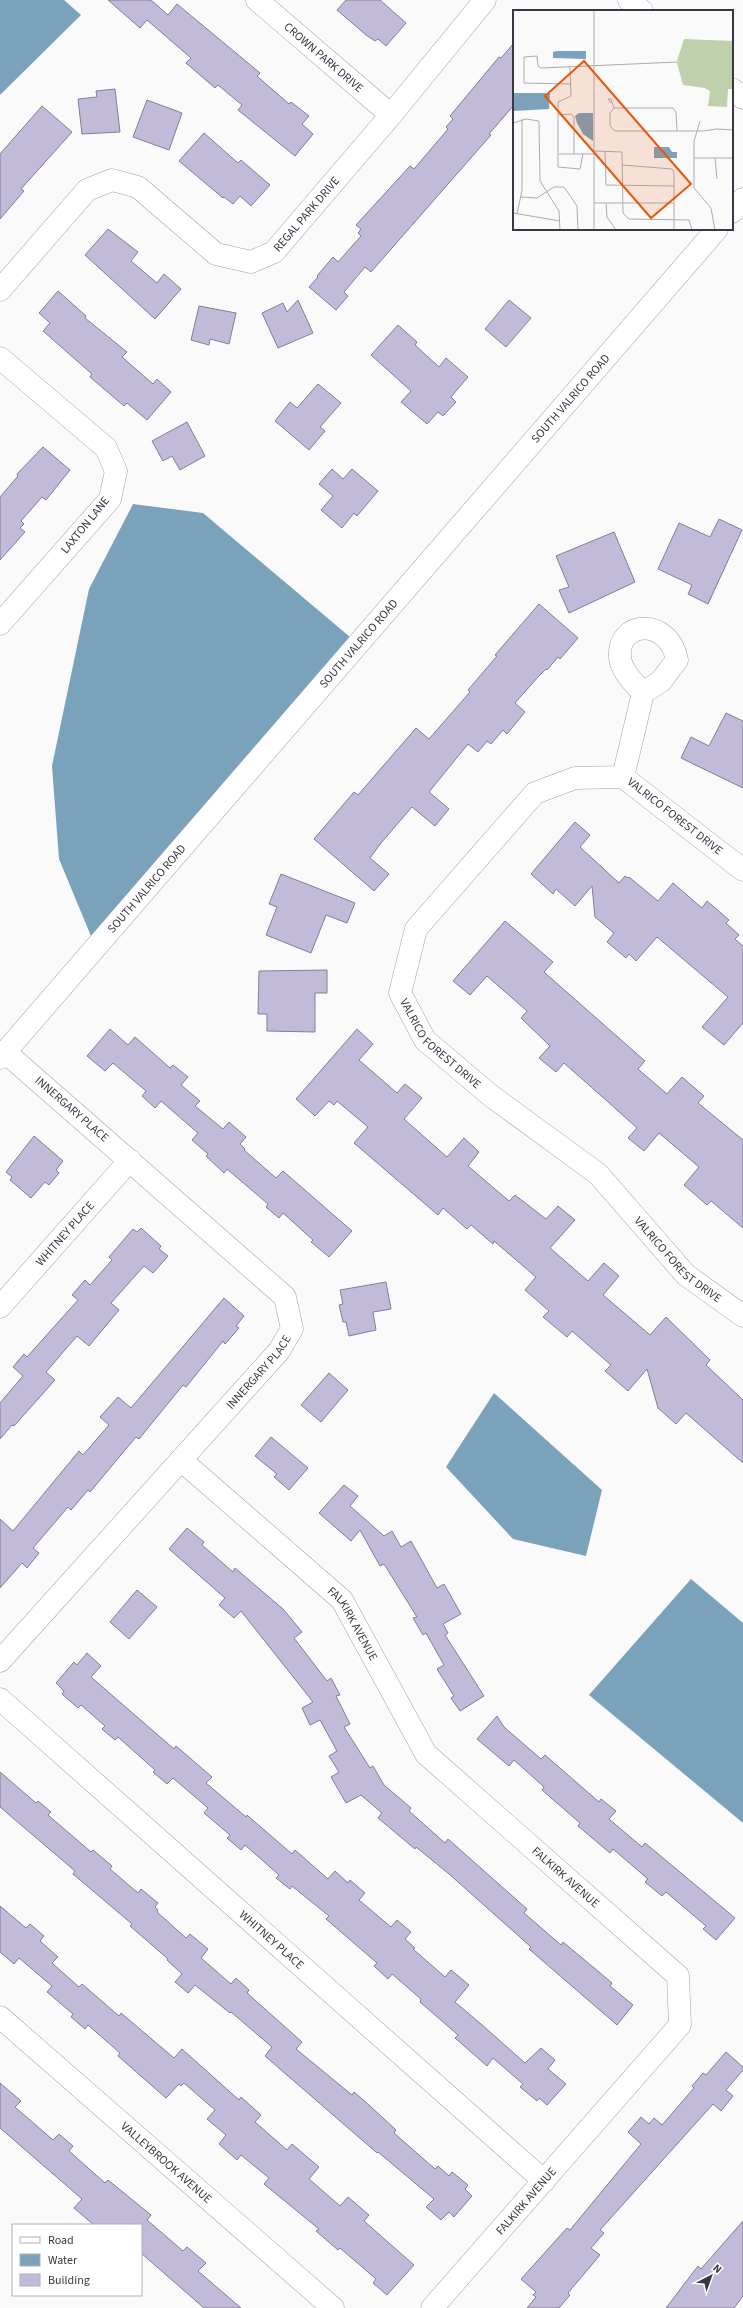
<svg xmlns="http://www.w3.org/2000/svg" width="743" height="2308" font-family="'Source Sans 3',sans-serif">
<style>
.water{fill:#7aa3bb}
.building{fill:#c1bbd9;stroke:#837d99}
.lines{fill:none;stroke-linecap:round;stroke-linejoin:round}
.minor-casing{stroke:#a29db9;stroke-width:23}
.minor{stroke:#fff;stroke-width:22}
.labels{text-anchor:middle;stroke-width:3;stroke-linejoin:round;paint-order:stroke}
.street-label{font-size:12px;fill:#393743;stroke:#fff}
.inset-road{fill:none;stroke:#adacb1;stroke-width:1}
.view{fill:#e8590c;fill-opacity:0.15;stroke:#e8590c;stroke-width:2}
.inset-edge{fill:none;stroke:#393743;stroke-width:2}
</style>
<rect width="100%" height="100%" fill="#fafafa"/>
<g class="water">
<polygon points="0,0 64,0 81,15 0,95"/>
<polygon points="133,504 203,513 350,637 91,936 59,859 52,766 89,589"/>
<polygon points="494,1393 602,1490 586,1556 513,1539 446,1467"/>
<polygon points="691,1579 743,1623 743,1823 589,1695"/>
</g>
<g class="building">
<polygon points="108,0 151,0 168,15 177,4 260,73 257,76 289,104 291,102 309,116 302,124 313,134 295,156 238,110 242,105 218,85 215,88 186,63 191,58 147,20 140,28"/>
<polygon points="346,0 380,0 406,23 386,46 378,39 375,41 366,35 337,10"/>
<polygon points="514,43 514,105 489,134 491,135 371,272 365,267 344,292 348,296 336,310 309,287 318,277 317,276 333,257 338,262 361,236 358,233 361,229 356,225 410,166 414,169 448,129 446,127 453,119 450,116 499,57 501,58"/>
<polygon points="115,89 120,132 82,134 78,99 97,97 96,91"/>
<polygon points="147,100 182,113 169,150 133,137"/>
<polygon points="42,106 72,132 21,189 24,191 0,219 0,154"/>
<polygon points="204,133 238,163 241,160 270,185 251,206 240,196 233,204 224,197 223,198 179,161"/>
<polygon points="108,229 138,252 131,261 157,283 164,274 181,289 155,319 85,255"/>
<polygon points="58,291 86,316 85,318 127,352 122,357 153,384 157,379 171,392 147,420 127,403 124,406 90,377 92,374 43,331 50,323 39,313"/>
<polygon points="298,300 313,333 278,348 262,313 283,303 287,312"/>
<polygon points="509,300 531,318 506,347 485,329"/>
<polygon points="199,306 236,313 229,344 210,339 209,345 191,340"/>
<polygon points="398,325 417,342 415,345 439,367 446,358 468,377 451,397 456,402 443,416 438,412 427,424 401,402 411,391 371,355"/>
<polygon points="318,384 341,403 320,427 325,431 309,450 275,421 290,402 297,408"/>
<polygon points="187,422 205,456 180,470 172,456 163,461 152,441"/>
<polygon points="43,447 70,470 46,500 42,497 21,521 24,524 20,528 25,532 0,560 0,497 18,476 17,474"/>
<polygon points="332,469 343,479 352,469 378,491 357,516 354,513 342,528 321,510 333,496 319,484"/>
<polygon points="719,519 742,530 708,604 688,594 692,585 658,569 679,523 710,537"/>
<polygon points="614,532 635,582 569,613 559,590 569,587 556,556"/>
<polygon points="539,604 578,638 560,659 558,657 547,670 546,669 538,677 515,703 525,712 507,734 503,730 491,744 487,741 478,752 468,744 429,792 449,809 435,826 412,807 381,843 370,858 389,874 374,891 314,839 354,792 358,795 416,728 429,739 470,692 468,690 497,656 495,655"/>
<polygon points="726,713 743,721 743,788 681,758 691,737 709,746"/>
<polygon points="575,822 590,835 580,847 619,883 625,876 628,878 629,877 658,901 673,883 702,908 707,901 729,920 726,923 739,935 735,939 743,946 743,1023 724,1045 702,1027 728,997 657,937 636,961 629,954 626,958 607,942 614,933 595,917 592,886 575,906 556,889 553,894 531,874"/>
<polygon points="281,874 355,903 347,923 326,915 311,953 266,935 277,907 269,904"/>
<polygon points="505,921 553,962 544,972 645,1061 638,1069 667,1094 682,1077 704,1096 698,1103 743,1140 743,1228 711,1201 707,1205 684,1185 699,1167 659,1133 644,1151 628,1138 637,1128 607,1101 564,1063 556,1072 539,1058 550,1046 521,1018 527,1011 487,976 470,995 453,981"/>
<polygon points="327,970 327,993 315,993 315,1032 267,1031 267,1014 258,1014 259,971"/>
<polygon points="110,1029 128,1045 135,1037 170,1068 173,1065 188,1077 181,1085 200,1101 195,1106 223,1129 229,1122 246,1137 240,1144 245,1149 244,1150 276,1178 283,1171 352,1231 329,1257 311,1242 313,1240 283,1213 279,1218 266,1207 268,1204 227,1169 224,1173 206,1156 208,1154 192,1140 198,1133 161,1101 155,1108 142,1096 146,1091 113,1063 105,1071 87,1056"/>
<polygon points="357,1029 373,1044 359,1060 397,1093 405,1084 422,1098 404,1119 447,1157 464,1138 479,1152 468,1166 509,1201 515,1195 546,1219 558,1206 575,1220 550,1248 588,1281 604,1263 619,1276 603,1295 650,1335 666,1317 710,1360 706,1365 743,1400 743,1463 686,1413 676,1424 658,1408 647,1369 628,1391 605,1371 611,1365 572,1331 567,1337 543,1317 549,1311 525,1290 536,1277 494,1241 493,1244 471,1225 467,1229 443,1208 438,1215 354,1143 368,1127 337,1101 334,1105 329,1101 315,1116 296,1099"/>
<polygon points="34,1136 63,1161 56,1170 59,1173 49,1185 45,1182 31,1198 10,1180 12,1177 6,1172"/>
<polygon points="141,1228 161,1246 159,1249 168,1256 153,1273 144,1266 111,1303 119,1310 89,1346 77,1336 46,1372 55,1380 14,1426 12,1425 0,1439 0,1403 23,1376 13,1367 24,1354 27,1357 78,1300 72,1295 85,1280 90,1285 112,1260 109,1257 133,1229 137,1232"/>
<polygon points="386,1282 391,1309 373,1312 376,1330 349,1336 346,1322 343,1322 339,1305 343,1304 340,1290"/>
<polygon points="224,1298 244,1316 236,1326 239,1328 225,1344 223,1341 186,1387 183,1385 139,1439 136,1437 90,1492 88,1490 71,1510 68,1507 33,1548 39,1553 27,1568 22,1563 0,1588 0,1519 13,1531 79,1451 83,1455 109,1425 100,1417 118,1397 131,1408"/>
<polygon points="329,1373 348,1390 321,1422 301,1405"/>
<polygon points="271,1437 308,1468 289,1490 274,1477 277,1474 255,1456"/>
<polygon points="344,1485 358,1496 350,1506 384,1536 392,1531 401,1547 411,1541 437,1588 444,1584 461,1614 443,1624 448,1633 445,1635 484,1696 460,1711 451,1698 454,1696 437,1669 444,1665 426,1633 423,1635 413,1618 417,1617 384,1564 380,1566 360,1530 351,1541 319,1513"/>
<polygon points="187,1528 204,1542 202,1545 233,1572 235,1568 283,1609 302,1632 294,1638 327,1681 331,1678 340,1695 336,1696 350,1724 344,1727 370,1768 373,1766 384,1785 411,1808 409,1811 445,1843 448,1839 527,1909 524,1913 561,1945 563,1942 599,1972 612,1983 610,1986 633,2005 617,2025 529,1949 531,1947 449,1874 416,1847 415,1849 378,1818 382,1813 361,1795 346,1803 331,1777 339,1772 329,1756 337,1751 320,1720 310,1725 302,1708 313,1702 241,1611 234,1618 219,1605 225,1598 169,1549"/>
<polygon points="137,1590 157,1607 129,1639 110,1622"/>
<polygon points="87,1653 101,1666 91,1677 174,1749 176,1746 212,1777 206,1783 246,1817 247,1815 292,1854 295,1850 328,1879 335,1871 348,1883 350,1880 365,1893 359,1900 391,1927 397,1920 411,1932 405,1939 415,1948 413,1949 445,1977 451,1970 469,1985 455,2002 481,2024 525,2063 541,2048 555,2060 548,2069 566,2084 547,2105 539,2098 537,2101 520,2087 523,2084 493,2058 487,2066 455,2038 458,2035 420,2002 421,1999 392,1974 388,1979 374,1966 377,1963 326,1919 329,1916 292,1886 290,1889 276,1878 279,1875 245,1845 241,1850 227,1838 230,1835 204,1813 208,1808 173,1778 167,1784 153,1772 155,1770 118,1737 115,1740 102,1729 105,1726 81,1705 78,1708 62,1694 64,1691 56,1683 74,1662 77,1665"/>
<polygon points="497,1716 504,1727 541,1759 545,1755 599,1802 601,1799 616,1811 609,1819 642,1847 645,1843 735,1918 716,1940 703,1929 706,1926 666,1892 662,1896 645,1882 648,1879 613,1849 610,1853 578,1826 580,1823 542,1790 544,1787 514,1760 509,1766 477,1739"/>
<polygon points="0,1772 36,1803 38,1801 51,1812 48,1815 91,1852 93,1850 112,1866 110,1869 138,1893 141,1889 158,1903 155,1907 158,1910 157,1912 186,1938 190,1934 208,1949 201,1958 231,1984 236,1978 249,1990 247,1993 302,2042 296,2049 352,2095 354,2092 369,2105 396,2130 394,2133 435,2169 438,2166 449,2176 452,2172 468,2185 465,2189 472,2196 454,2217 449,2212 441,2220 426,2207 434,2199 378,2152 377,2153 265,2056 272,2047 231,2012 230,2013 195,1985 188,1993 175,1982 182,1974 167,1960 168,1959 130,1926 132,1924 73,1874 75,1871 0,1807"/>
<polygon points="0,1906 26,1928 30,1924 44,1936 40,1941 58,1957 52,1963 79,1987 82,1984 119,2016 121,2013 174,2058 182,2049 239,2100 241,2097 261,2115 255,2122 287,2150 292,2144 319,2167 309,2179 340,2206 348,2197 369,2215 364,2221 414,2265 387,2295 373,2283 376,2279 340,2248 338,2250 316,2231 319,2229 264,2184 269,2178 241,2155 237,2160 219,2144 226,2135 207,2119 215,2110 184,2083 181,2086 179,2084 166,2098 118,2056 120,2053 88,2025 85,2029 71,2017 73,2014 47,1992 52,1986 19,1958 14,1964 0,1952"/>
<polygon points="726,2052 743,2067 743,2070 726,2090 733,2096 721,2111 713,2104 600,2230 604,2233 591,2248 600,2255 568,2293 570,2295 559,2308 527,2308 536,2297 533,2295 536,2292 521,2279 567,2228 570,2230 641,2144 628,2132 641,2117 649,2124 654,2118 662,2125 694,2088 692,2086 703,2073 706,2075"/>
<polygon points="0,2083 21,2101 15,2107 53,2140 59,2134 73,2146 69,2151 105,2183 108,2180 151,2215 147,2220 183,2251 187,2247 206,2263 198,2271 241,2308 204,2308 141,2253 141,2225 94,2225 74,2208 82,2199 0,2128"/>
<polygon points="743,2221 743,2296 734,2308 666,2308 698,2266 701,2269"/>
</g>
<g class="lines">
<g class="minor-casing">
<g id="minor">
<path id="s1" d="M257,0L391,115"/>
<polyline points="629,0 642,11"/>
<polyline points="732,89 743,98"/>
<polyline points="732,212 743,199"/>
<path id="s2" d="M0,290L87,190L112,180L138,187L216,254L251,262L274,252L391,115L485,0"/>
<polyline points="0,358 106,448 116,471 110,499 0,624"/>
<path d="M623,777L643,693L661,681L677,660C669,617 617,620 620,657C621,671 634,683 643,693"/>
<path id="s3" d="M743,870L623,777L575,778L535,793L416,929L400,993L425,1040L490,1095L598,1174L686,1275L743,1316"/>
<path id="s4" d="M0,1058L717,229"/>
<path id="s5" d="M0,1307L130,1160"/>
<path id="s6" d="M181,1460L342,1600L426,1754L678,1976L680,2025L432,2308"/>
<path id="s7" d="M0,1661L279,1351L292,1329L285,1297L5,1052"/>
<path id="s8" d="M0,1699L544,2181"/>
<path id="s9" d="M0,2017L333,2308"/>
</g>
</g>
<use href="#minor" class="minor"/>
</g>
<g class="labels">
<g class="street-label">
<text dy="4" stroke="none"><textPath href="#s1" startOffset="88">CROWN PARK DRIVE</textPath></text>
<text dy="4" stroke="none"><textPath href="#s2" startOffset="400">REGAL PARK DRIVE</textPath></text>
<text dy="4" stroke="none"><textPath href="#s4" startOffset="872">SOUTH VALRICO ROAD</textPath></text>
<text transform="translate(85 525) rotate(-51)" y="4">LAXTON LANE</text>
<text dy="4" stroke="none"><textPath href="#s4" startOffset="548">SOUTH VALRICO ROAD</textPath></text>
<text transform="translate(675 816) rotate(38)" y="4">VALRICO FOREST DRIVE</text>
<text dy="4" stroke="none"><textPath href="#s4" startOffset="224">SOUTH VALRICO ROAD</textPath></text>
<text dy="4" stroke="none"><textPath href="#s3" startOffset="555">VALRICO FOREST DRIVE</textPath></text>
<text transform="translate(72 1109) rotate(41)" y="4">INNERGARY PLACE</text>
<text dy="4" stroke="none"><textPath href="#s5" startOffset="98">WHITNEY PLACE</textPath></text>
<text dy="4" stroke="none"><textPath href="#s3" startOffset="879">VALRICO FOREST DRIVE</textPath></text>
<text dy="4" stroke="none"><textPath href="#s7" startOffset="388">INNERGARY PLACE</textPath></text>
<text dy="4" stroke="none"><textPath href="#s6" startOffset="239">FALKIRK AVENUE</textPath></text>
<text dy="4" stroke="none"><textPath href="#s6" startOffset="575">FALKIRK AVENUE</textPath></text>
<text dy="4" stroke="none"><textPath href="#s8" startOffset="363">WHITNEY PLACE</textPath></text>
<text dy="4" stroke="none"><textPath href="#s9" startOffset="221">VALLEYBROOK AVENUE</textPath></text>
<text transform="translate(526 2201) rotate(-49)" y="4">FALKIRK AVENUE</text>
</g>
</g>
<g transform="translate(513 10)">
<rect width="220" height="220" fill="#fafafa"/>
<path d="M171,29L220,31V79H215L214,97L195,96L197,81L192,78L170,75L164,53L166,52L164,51Z" fill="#bfd0ac"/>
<path d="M44,41H73V49L40,48V42ZM0,83H37L36,99L0,101ZM66,103H80V131L70,124L64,113L62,106ZM141,137H156L159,142H164V148H141Z" fill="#7aa3bb"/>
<path class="inset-road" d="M57,57L58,86L45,92V157L67,159L70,144M58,74L11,73V47L24,46L25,56L28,58L165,52M98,93L95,89H98L101,98M46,105L58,104L61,107V144M187,111L181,131V178L198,198L202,220M0,113L13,109L26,111L27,171L46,201L47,220M164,121L163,102L160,98H101L97,103V116L102,121H191L203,119L220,120M81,141L109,142L110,203L116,209L176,210L179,220M92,141L93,175L161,176M46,144H81M181,148H220M202,148L204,169M109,155L159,159L161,162V220M8,187L24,188L41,177H51L64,196L65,220M81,193H161M93,193L94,207L103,220M0,203L47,211M4,204L9,180V109M81,220V0"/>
<path class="view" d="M71,51L178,174L138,208L32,86Z"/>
<rect width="220" height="220" class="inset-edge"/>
</g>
<rect x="12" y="2224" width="130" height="72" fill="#ffffff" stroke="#b0afb4"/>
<rect x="20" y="2237" width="20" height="6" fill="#ffffff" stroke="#b0afb4"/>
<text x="48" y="2244" font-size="12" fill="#393743">Road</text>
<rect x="20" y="2254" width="20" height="12" fill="#7aa3bb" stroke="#b0afb4"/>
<text x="48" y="2264" font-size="12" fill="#393743">Water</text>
<rect x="20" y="2274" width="20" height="12" fill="#c1bbd9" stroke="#b0afb4"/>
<text x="48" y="2284" font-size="12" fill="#393743">Building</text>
<g transform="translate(711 2276) rotate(41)" stroke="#ffffff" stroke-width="3" paint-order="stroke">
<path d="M0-3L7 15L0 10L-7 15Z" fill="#393743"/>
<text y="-6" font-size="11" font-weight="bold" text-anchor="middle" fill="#393743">N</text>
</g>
</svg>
